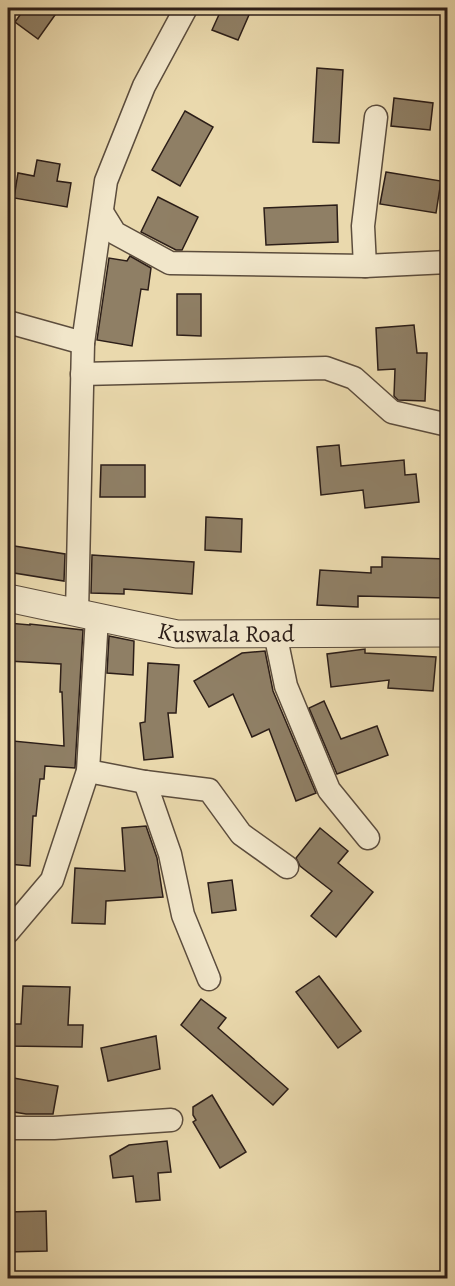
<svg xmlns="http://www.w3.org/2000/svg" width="455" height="1286" font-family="Alegreya,serif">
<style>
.building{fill:#8f7f65;stroke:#2c1e18;stroke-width:1.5}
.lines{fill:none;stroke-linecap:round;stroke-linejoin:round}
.minor-casing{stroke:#5c4d3d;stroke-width:25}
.tertiary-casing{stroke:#5c4d3d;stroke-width:29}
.minor{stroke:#f1e6ca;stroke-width:22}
.tertiary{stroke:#f1e6ca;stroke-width:27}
.labels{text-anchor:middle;stroke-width:5;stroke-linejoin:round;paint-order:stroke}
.street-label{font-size:24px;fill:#2c1e18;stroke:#f1e6ca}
</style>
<rect width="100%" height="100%" fill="#ead9ad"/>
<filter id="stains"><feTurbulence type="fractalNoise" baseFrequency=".00333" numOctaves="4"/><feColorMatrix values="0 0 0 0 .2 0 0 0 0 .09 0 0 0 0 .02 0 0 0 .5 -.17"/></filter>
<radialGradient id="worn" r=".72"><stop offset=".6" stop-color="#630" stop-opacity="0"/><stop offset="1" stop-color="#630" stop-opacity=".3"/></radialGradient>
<g class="building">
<polygon points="25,8 60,8 38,39 15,22"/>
<polygon points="222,8 252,8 238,40 212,30"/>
<polygon points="317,68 343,70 339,143 313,142"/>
<polygon points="394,98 433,103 430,130 391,126"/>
<polygon points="185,111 213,127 180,186 152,170"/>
<polygon points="37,160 60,164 57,181 71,183 67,207 14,198 18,173 34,176"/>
<polygon points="386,172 441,181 436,213 380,204"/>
<polygon points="158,197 198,217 182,250 176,250 141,232"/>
<polygon points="337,205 338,242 266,245 264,208"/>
<polygon points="130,256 151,268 148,290 141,289 132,346 97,340 109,258 127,261"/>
<polygon points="177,294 201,294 201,336 177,335"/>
<polygon points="414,325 417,353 427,353 425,401 398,400 394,396 395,369 378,370 376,328"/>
<polygon points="339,445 341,466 404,460 405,475 416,474 419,502 365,508 363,490 321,495 317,447"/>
<polygon points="101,465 145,465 145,497 100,497"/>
<polygon points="206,517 242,519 241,552 205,550"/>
<polygon points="8,545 65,554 64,581 8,572"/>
<polygon points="92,555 194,562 192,594 124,589 124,594 91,593"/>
<polygon points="382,557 447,559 447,598 358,596 358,607 317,605 320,570 371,573 371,567 382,567"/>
<polygon points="8,623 30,625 30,624 83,630 75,768 45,766 44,779 40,779 36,816 33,816 30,866 8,864 8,778 9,778 13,741 64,746 62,692 60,692 61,664 8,661"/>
<polygon points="109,636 134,641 133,675 107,673"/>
<polygon points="365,649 365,653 436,657 433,691 388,688 389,680 331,687 327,654"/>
<polygon points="265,651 273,691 316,793 296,801 269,729 252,737 233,694 209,707 194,681 242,653"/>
<polygon points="148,663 179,665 176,713 168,713 173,757 144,760 140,723 145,722"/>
<polygon points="324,701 341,739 377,726 388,755 337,774 309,708"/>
<polygon points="146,826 157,858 163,897 106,901 105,924 72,923 75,868 125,871 122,828"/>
<polygon points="320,828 348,851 338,863 373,892 336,937 311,916 332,891 300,866 296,858"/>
<polygon points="232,880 236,910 212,913 208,883"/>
<polygon points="319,976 361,1031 338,1048 296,992"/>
<polygon points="23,986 70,987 68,1025 83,1025 82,1047 8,1046 8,1024 21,1024"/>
<polygon points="201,999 226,1018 218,1028 288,1089 273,1105 181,1025"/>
<polygon points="156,1036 160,1069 108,1081 101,1048"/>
<polygon points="8,1077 58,1086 53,1114 26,1114 8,1111"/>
<polygon points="212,1095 246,1152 220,1168 193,1122 196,1120 193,1115 193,1107"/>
<polygon points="167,1141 171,1172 158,1173 160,1200 136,1202 133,1176 113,1178 110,1156 129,1145"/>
<polygon points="46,1211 47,1251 8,1252 8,1212"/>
</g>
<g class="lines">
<g class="minor-casing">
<g id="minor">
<polyline points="102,212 115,233 170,263 365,266 448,262"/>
<polyline points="365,266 363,226 376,117"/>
<polyline points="8,322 83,343"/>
<polyline points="82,374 326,368 354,378 392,412 448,425"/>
<polyline points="77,613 83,343 106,181 144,86 186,8"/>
<polyline points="275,633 286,686 329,790 368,838"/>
<polyline points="88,771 145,782 209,790 241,834 287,867"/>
<polyline points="145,782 170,854 183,915 209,979"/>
<polyline points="8,932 52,880 88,771 97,617"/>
<polyline points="8,1128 54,1128 171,1120"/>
</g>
</g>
<g class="tertiary-casing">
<g id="tertiary">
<path id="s1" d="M8,598L177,634L448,633"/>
</g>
</g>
<use href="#minor" class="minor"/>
<use href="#tertiary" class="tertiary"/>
</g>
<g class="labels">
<g class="street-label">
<text dy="8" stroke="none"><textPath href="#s1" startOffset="222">Kuswala Road</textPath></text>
</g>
</g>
<rect width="455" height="1286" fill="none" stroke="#ead9ad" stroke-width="30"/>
<rect x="9" y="9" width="437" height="1268" fill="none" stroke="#2c1e18" stroke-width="3"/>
<rect x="15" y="15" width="425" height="1256" fill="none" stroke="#2c1e18" stroke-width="1.5"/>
<rect width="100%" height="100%" filter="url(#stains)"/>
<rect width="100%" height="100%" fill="url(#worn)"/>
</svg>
